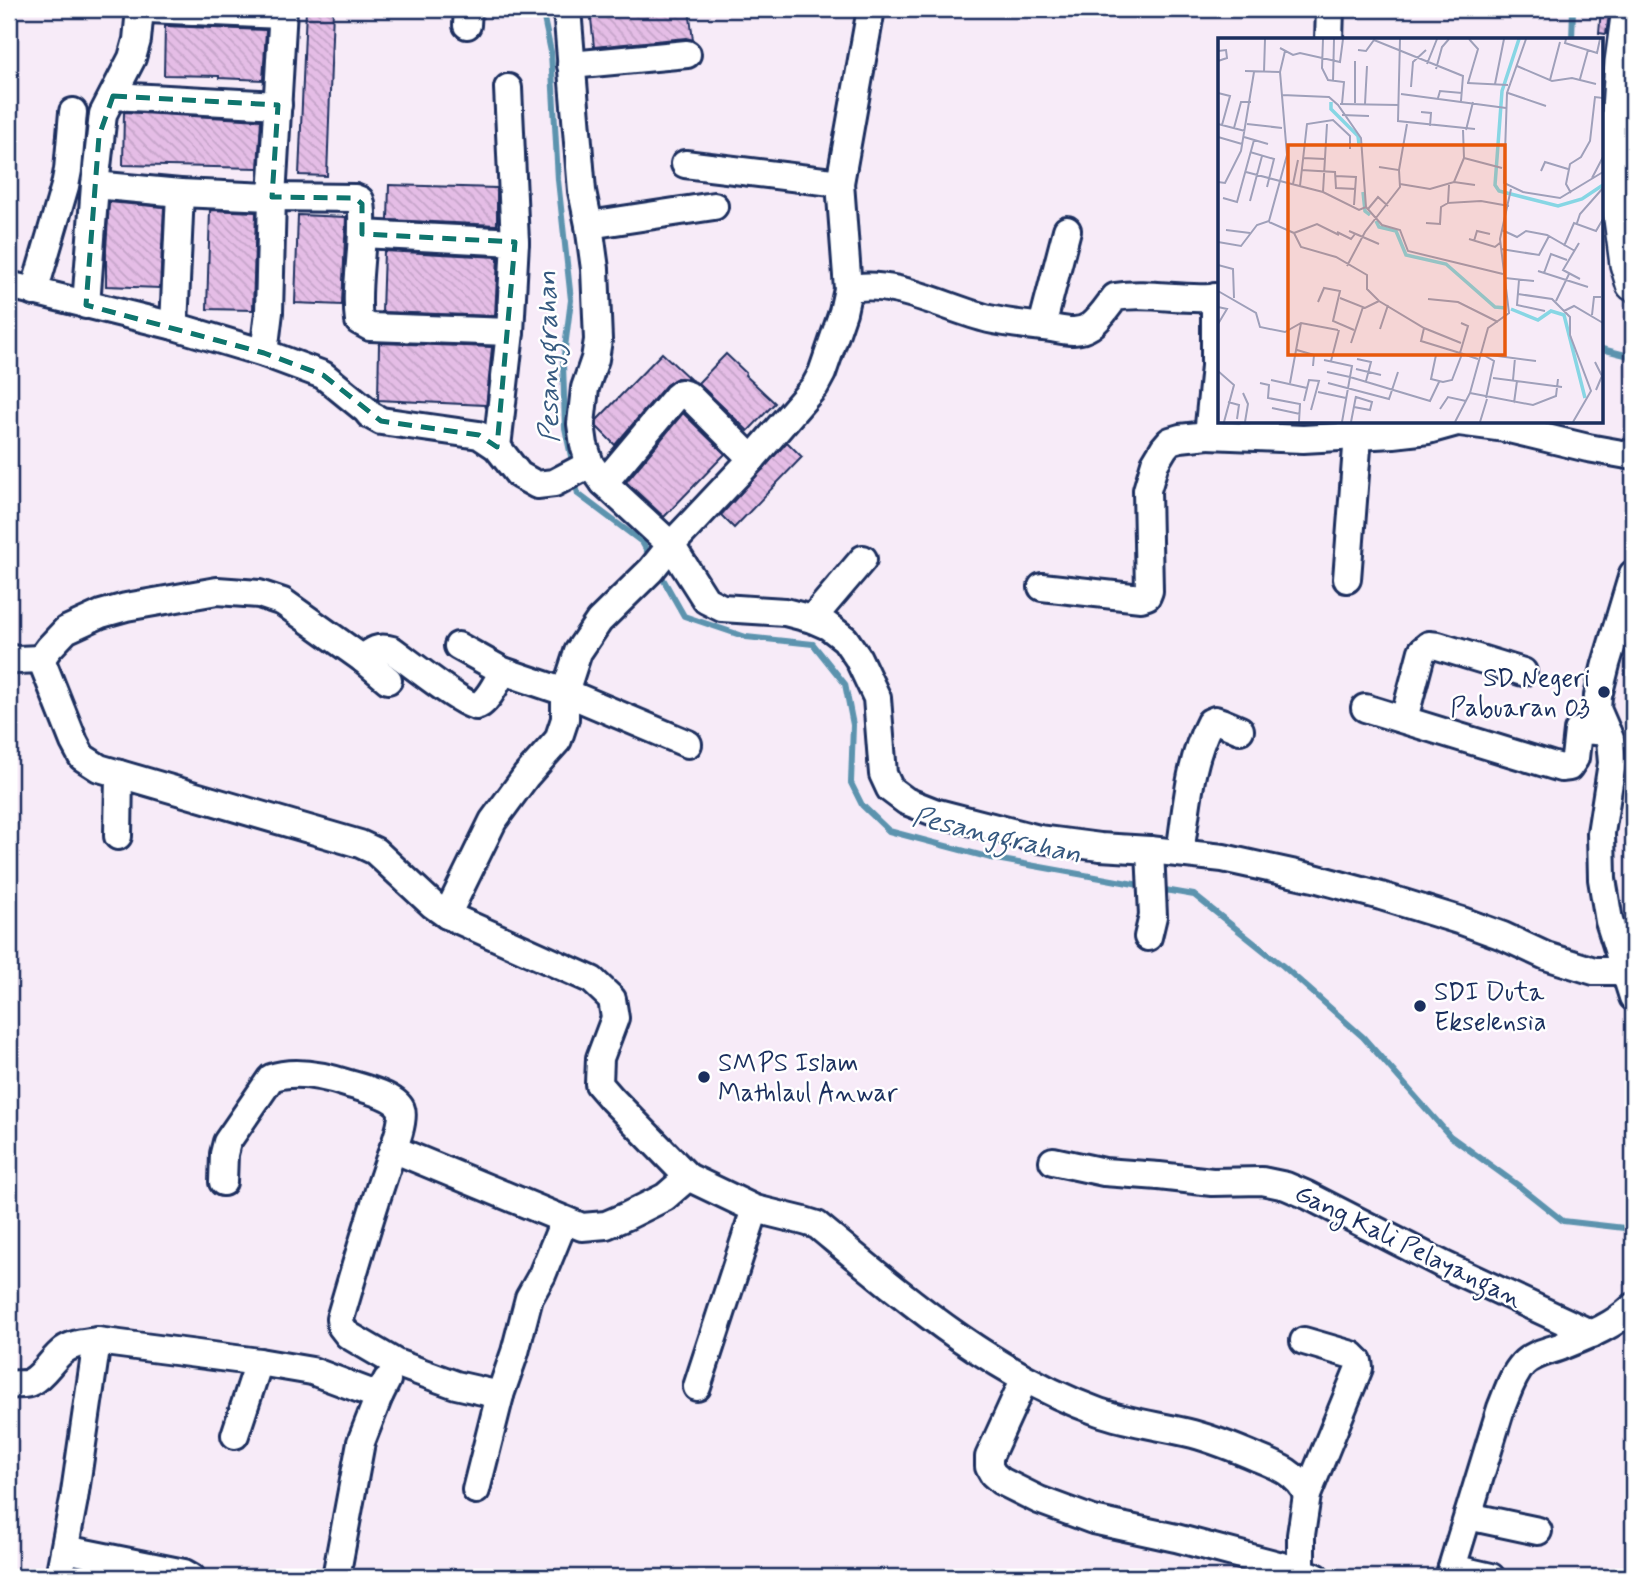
<svg xmlns="http://www.w3.org/2000/svg" width="1642" height="1586" font-family="Mynerve,sans-serif">
<style>
.lines{fill:none;stroke-linecap:round;stroke-linejoin:round}
.stream{stroke:#5c93ae;stroke-width:6}
.building{fill:url(#building-back-hatch);stroke:#1b2f5e;stroke-width:2}
.minor-casing{stroke:#1b2f5e;stroke-width:32}
.major-casing{stroke:#1b2f5e;stroke-width:38}
.minor{stroke:#fff;stroke-width:26}
.major{stroke:#fff;stroke-width:33}
.marked{fill:none;stroke:#0f766e;stroke-width:5;stroke-dasharray:14 9;stroke-linejoin:round}
.poi-dot{fill:#1b2f5e;stroke:#fff;stroke-width:2.5}
.labels{text-anchor:middle;stroke-width:5;stroke-linejoin:round;paint-order:stroke}
.poi-label{font-size:26px;fill:#1b2f5e;stroke:#fff;text-anchor:start}
.street-label{font-size:26px;fill:#1b2f5e;stroke:#fff}
.water-label{font-size:28px;font-style:italic;fill:#365980;stroke:#fff}
.inset-river{fill:none;stroke:#87d6e4;stroke-width:3.5}
.inset-road{fill:none;stroke:#9fa0ba;stroke-width:2}
.view{fill:#e8590c;fill-opacity:0.15;stroke:#e8590c;stroke-width:3.5}
.inset-edge{fill:none;stroke:#1b2f5e;stroke-width:3.5}
</style>
<defs>
<pattern id="building-back-hatch" width="6" height="6" patternUnits="userSpaceOnUse" patternTransform="scale(1.75)"><rect width="6" height="6" fill="#e5bde6"/><path d="M-1 5l2 2M0 0l6 6M5-1l2 2" fill="none" stroke="#c4a3c8"/></pattern>
</defs>
<rect width="100%" height="100%" fill="#f7ebf8"/>
<filter id="ink" filterUnits="userSpaceOnUse"><feTurbulence type="fractalNoise" baseFrequency=".0143" numOctaves="2"/><feDisplacementMap in="SourceGraphic" scale="14" xChannelSelector="R" yChannelSelector="G"/><feConvolveMatrix kernelMatrix="1 2 1 2 8 2 1 2 1" color-interpolation-filters="sRGB"/></filter>
<g filter="url(#ink)">
<g class="lines">
<g class="stream">
<polyline points="542,9 551,52 558,180 571,300 563,363 565,428 573,466"/>
<polyline points="1572,40 1573,9"/>
<polyline points="1602,349 1633,357"/>
<polyline points="575,481 578,494 642,542 651,558"/>
<polyline points="658,570 684,616 746,637 813,644 845,684 853,725 851,783 862,805 889,831 991,858 1145,886"/>
<polyline points="1159,889 1194,895 1283,966 1363,1037 1450,1136 1519,1186 1563,1221 1633,1229"/>
</g>
</g>
<g class="building">
<polygon points="306,9 333,9 327,176 299,175"/>
<polygon points="590,9 689,9 693,40 686,38 594,47"/>
<polygon points="1601,9 1610,9 1606,34 1599,33"/>
<polygon points="165,26 266,30 263,80 219,78 219,76 164,75"/>
<polygon points="124,112 261,120 258,168 123,165"/>
<polygon points="389,185 497,188 497,225 388,220"/>
<polygon points="109,202 164,207 160,288 106,286 106,249"/>
<polygon points="210,210 256,212 253,310 207,309"/>
<polygon points="298,215 346,217 342,305 295,303"/>
<polygon points="384,251 498,257 495,316 382,312"/>
<polygon points="379,343 492,347 486,408 485,405 378,400"/>
<polygon points="662,353 690,379 677,378 666,385 615,445 597,427 597,420"/>
<polygon points="726,354 746,373 745,375 775,403 748,431 698,383"/>
<polygon points="683,413 725,454 664,517 626,482"/>
<polygon points="787,442 802,457 734,528 721,515"/>
</g>
<g class="lines">
<g class="minor-casing">
<g id="minor">
<polyline points="148,9 282,15"/>
<polyline points="567,9 582,191 589,225 595,269 598,340 595,359 585,388 581,424 584,445 590,464 604,483 671,545 706,600 722,608 785,612 812,619 828,626 845,639 858,658 877,698 883,774 890,789 906,801 934,812 1039,839 1100,847 1150,850 1223,858 1314,878 1381,896 1462,921 1503,936 1546,956 1594,971 1624,971"/>
<polyline points="467,25 468,9"/>
<polyline points="1329,40 1330,9"/>
<polyline points="571,65 687,54"/>
<polyline points="508,88 515,242"/>
<polyline points="113,96 278,105"/>
<polyline points="840,183 871,9"/>
<path d="M95,185L180,193L272,197L355,198L360,200C363,208 362,218 362,227C362,258 355,290 359,321L370,327L510,332"/>
<polyline points="589,225 714,206"/>
<polyline points="362,234 515,242 510,332 497,447"/>
<polyline points="9,285 174,326 264,353 323,375 366,410 370,415 381,421 479,435 497,447 519,475 537,485 554,483 590,464"/>
<path d="M848,289C891,277 947,309 989,319C1007,323 1025,325 1043,327C1059,328 1075,336 1090,326C1100,319 1108,306 1115,297C1150,291 1186,302 1220,297"/>
<polyline points="34,292 65,186 68,170 73,112"/>
<polyline points="1215,297 1215,366 1208,435 1303,439 1393,434 1428,430 1457,422"/>
<polyline points="86,305 95,185 103,114 132,58 137,40 140,9"/>
<polyline points="174,326 180,193"/>
<polyline points="1042,326 1067,230"/>
<polyline points="264,353 269,312 272,197 283,9"/>
<polyline points="1459,422 1505,428 1588,448 1633,456"/>
<polyline points="604,483 676,397 681,393 688,395 752,459"/>
<polyline points="1633,574 1606,664 1598,696 1597,709 1610,739 1612,763 1601,833 1602,879 1609,921 1633,997"/>
<polyline points="1347,579 1358,435"/>
<polyline points="1042,587 1141,598 1147,596 1149,591 1147,490 1155,463 1164,448 1170,441 1180,438 1208,435"/>
<polyline points="812,619 863,559"/>
<polyline points="458,646 503,671 565,692 688,744"/>
<polyline points="9,658 17,660 41,659"/>
<path d="M41,659L74,742L82,757L99,768L360,844L375,851L433,905L447,915L592,980L612,999L615,1018L600,1058L599,1084L612,1099L688,1177L755,1209L804,1221L817,1225C905,1298 991,1373 1099,1412C1130,1423 1162,1426 1193,1434C1215,1440 1237,1449 1258,1458C1278,1466 1298,1474 1307,1495"/>
<polyline points="41,659 49,648 66,630 101,614 126,607 217,591 259,594 283,602 363,659 388,680"/>
<path d="M363,659C372,650 379,646 392,650C405,659 464,706 476,706C486,705 498,680 503,671"/>
<polyline points="1365,708 1561,768 1569,767 1575,758 1578,731 1584,730 1607,732"/>
<polyline points="1404,719 1422,651 1429,645 1438,646 1523,672"/>
<polyline points="118,836 119,774"/>
<path d="M1180,853C1187,808 1189,762 1210,722L1215,720L1221,722L1240,730"/>
<polyline points="447,915 493,821 526,776 558,740 565,719 565,692 578,652 599,621 651,570 671,545 752,459 815,386 822,373 843,312 848,289 840,183 685,164"/>
<polyline points="1148,937 1153,916 1150,850"/>
<polyline points="393,1149 582,1227 606,1225 627,1216 665,1197 688,1177"/>
<polyline points="1053,1161 1104,1172 1159,1176 1212,1182 1262,1181 1286,1186 1307,1195 1444,1265 1592,1334"/>
<path d="M223,1182L224,1154L227,1142L271,1078C295,1069 325,1076 349,1084C363,1088 395,1096 401,1109C405,1118 395,1146 391,1155C372,1209 356,1264 340,1319L341,1326L348,1335L396,1363L456,1385L500,1395"/>
<polyline points="1304,1341 1352,1355 1358,1361 1359,1368 1307,1495 1301,1535 1301,1571 1316,1577"/>
<polyline points="1024,1380 989,1457 989,1467 993,1474 1001,1481 1039,1500 1093,1520 1176,1538 1301,1571"/>
<path d="M9,1385C16,1383 24,1386 31,1382C44,1375 52,1359 64,1350C73,1343 86,1343 97,1341L259,1362L312,1371L379,1396"/>
<polyline points="697,1387 755,1209"/>
<polyline points="235,1435 259,1362"/>
<polyline points="476,1490 500,1395 515,1352 529,1298 542,1275 564,1221"/>
<polyline points="1468,1516 1538,1531"/>
<polyline points="65,1549 184,1573 191,1577"/>
<polyline points="1452,1568 1491,1577"/>
<polyline points="59,1577 74,1499 97,1341"/>
<polyline points="336,1577 361,1442 379,1396 387,1380"/>
<path d="M1449,1577L1501,1408C1507,1394 1512,1376 1523,1364C1532,1354 1550,1351 1562,1346C1587,1336 1614,1326 1633,1307"/>
</g>
</g>
<g class="major-casing">
<polyline id="major" points="1629,9 1622,62 1615,174 1627,264 1633,284"/>
</g>
<use href="#minor" class="minor"/>
<use href="#major" class="major"/>
</g>
</g>
<path class="marked" d="M113,96L278,105L272,197L355,198L362,204V234L515,242L497,447L479,435L381,421L323,375L264,353L86,305L99,136Z"/>
<g class="poi-dot">
<circle cx="1604" cy="692" r="7"/>
<circle cx="1420" cy="1006" r="7"/>
<circle cx="704" cy="1077" r="7"/>
</g>
<g class="labels">
<g class="poi-label">
<text x="1590" y="686" text-anchor="end">SD Negeri<tspan x="1590" dy="30">Pabuaran 03</tspan></text>
<text x="1434" y="1000">SDI Duta<tspan x="1434" dy="30">Ekselensia</tspan></text>
<text x="718" y="1071">SMPS Islam<tspan x="718" dy="30">Mathlaul Anwar</tspan></text>
</g>
<g class="street-label">
<text transform="translate(1409 1245) rotate(26)" y="9">Gang Kali Pelayangan</text>
</g>
<g class="water-label">
<text transform="translate(547 357) rotate(-91)" y="10">Pesanggrahan</text>
<text transform="translate(997 834) rotate(13)" y="10">Pesanggrahan</text>
</g>
</g>
<g transform="translate(1218 38)">
<rect width="385" height="385" fill="#f7ebf8"/>
<path class="inset-river" d="M301,1L284,53L277,147L281,153L340,168L364,161L385,147M113,64V71L140,98L141,106M145,154L147,173L152,177M158,183L161,189L178,193L188,217L228,226L277,269L288,270M293,271L320,282L333,273L346,277L367,360"/>
<path class="inset-road" d="M105,1L104,30L110,42L126,44L124,66M182,1L180,83L257,91M308,1L289,55L286,145L305,154L342,160L385,134M348,1L347,5L379,15L382,1M62,10L75,17L82,15L122,24L125,1M140,12L148,13L156,2L245,38L243,63M0,13L8,12L9,20L0,23M209,26L219,1M299,28L334,43L354,40L378,46M218,31L224,9L231,1M27,33L62,34L69,117L62,143L28,134M46,34L47,1M62,34L67,13M362,41L370,12M332,42L342,4M115,44L116,1M249,45L290,47M250,45L260,11L251,1M277,46L286,1M193,49L195,24L208,12M0,55L12,58L4,87M290,55L328,68M183,56L288,70M64,57L111,59L120,67L143,100L148,169L164,187L182,192L190,213L285,236M220,60L222,53L244,55M137,65V23M122,66L181,67M147,66L149,28M203,74L213,75L212,88M124,77L151,78M0,86L27,93M29,86L64,90M16,90L23,64H33M248,92L255,64M0,99L24,106M26,99L50,106M32,114L56,121L49,149M85,120L107,121M246,120L284,130M83,132L117,134L118,150L138,151M181,132L189,86M323,133L327,124L350,131M118,138L138,139L136,167M374,140L385,119M0,144L7,145L23,113L36,34M236,144L246,120L245,92M75,146L80,122M182,146L212,151L236,144L257,147M231,147L230,165L263,163L291,168M82,148L89,86L115,82L132,98V111M105,154L109,86M353,155L348,146L352,126L363,119L372,103L377,59L385,60M5,160L19,164L36,102M32,163L44,118M150,171L160,159L170,168M51,184L76,195M208,185L222,186L223,169L230,165M359,185L362,176L385,150M8,192L32,195M284,192L299,199L308,193L329,197L357,213M131,193L161,206M119,194L133,201L137,196M76,195L83,209L118,219L149,237V251L161,263L206,290L243,305M76,195L99,186L121,197M251,201L277,209L283,204M256,203L259,193L272,196M0,204L23,208L39,187L51,183L62,143L105,154L141,172L148,169M361,205L345,232L362,241M346,208L356,185L378,193L385,181M283,211L321,217L331,198M0,227L15,231L16,260M129,228L147,194L182,149L181,132L161,129M320,233L370,249M326,235L333,216L349,222M287,240L316,243M301,242L299,267L327,273M0,253L38,275L42,289L67,294L83,285L120,292M300,256L334,261L352,279V297L373,353L355,384M122,260L147,270L161,263M210,261L240,264L280,284M338,263L351,236M100,264L106,250L122,253L115,283L136,292M0,269L9,271L0,286M346,273L356,268L385,285M374,277L376,259H383M243,285L250,288L242,315L260,321M206,290L203,303L242,315M162,291L170,267M133,305L145,269M79,312L96,317L95,328M262,315L276,323L268,360M218,317L213,341L225,344L234,342L244,316M272,317L318,323M139,321L153,324L148,343M106,322L134,328L132,339L212,363L221,344M113,323L121,292M377,324L384,338L378,352M138,331L163,337M0,333L16,347L6,384M109,334L132,339L124,384M275,340L344,349M53,342L89,350M295,342L297,320M42,345L51,347L50,360L82,366L81,384M72,345L83,285M110,345L171,361L180,334M100,354L128,360M25,355L30,366L27,384M252,355L315,367L338,358L340,341M86,363L91,342L101,343L93,372M10,364L21,367L19,381M296,365L299,343M136,369L152,372L154,364L138,359M54,370L82,376M222,371L230,359L248,363M133,384L138,358M237,384L252,355L270,290L291,275L282,201L293,151M262,384L269,361"/>
<path class="view" d="M70,107H287V317H70Z"/>
<rect width="385" height="385" class="inset-edge"/>
</g>
<rect width="1642" height="1586" fill="none" stroke="#fff" stroke-width="35"/>
<rect x="18" y="18" width="1607" height="1551" fill="none" stroke="#1b2f5e" stroke-width="2.5" filter="url(#ink)"/>
</svg>
